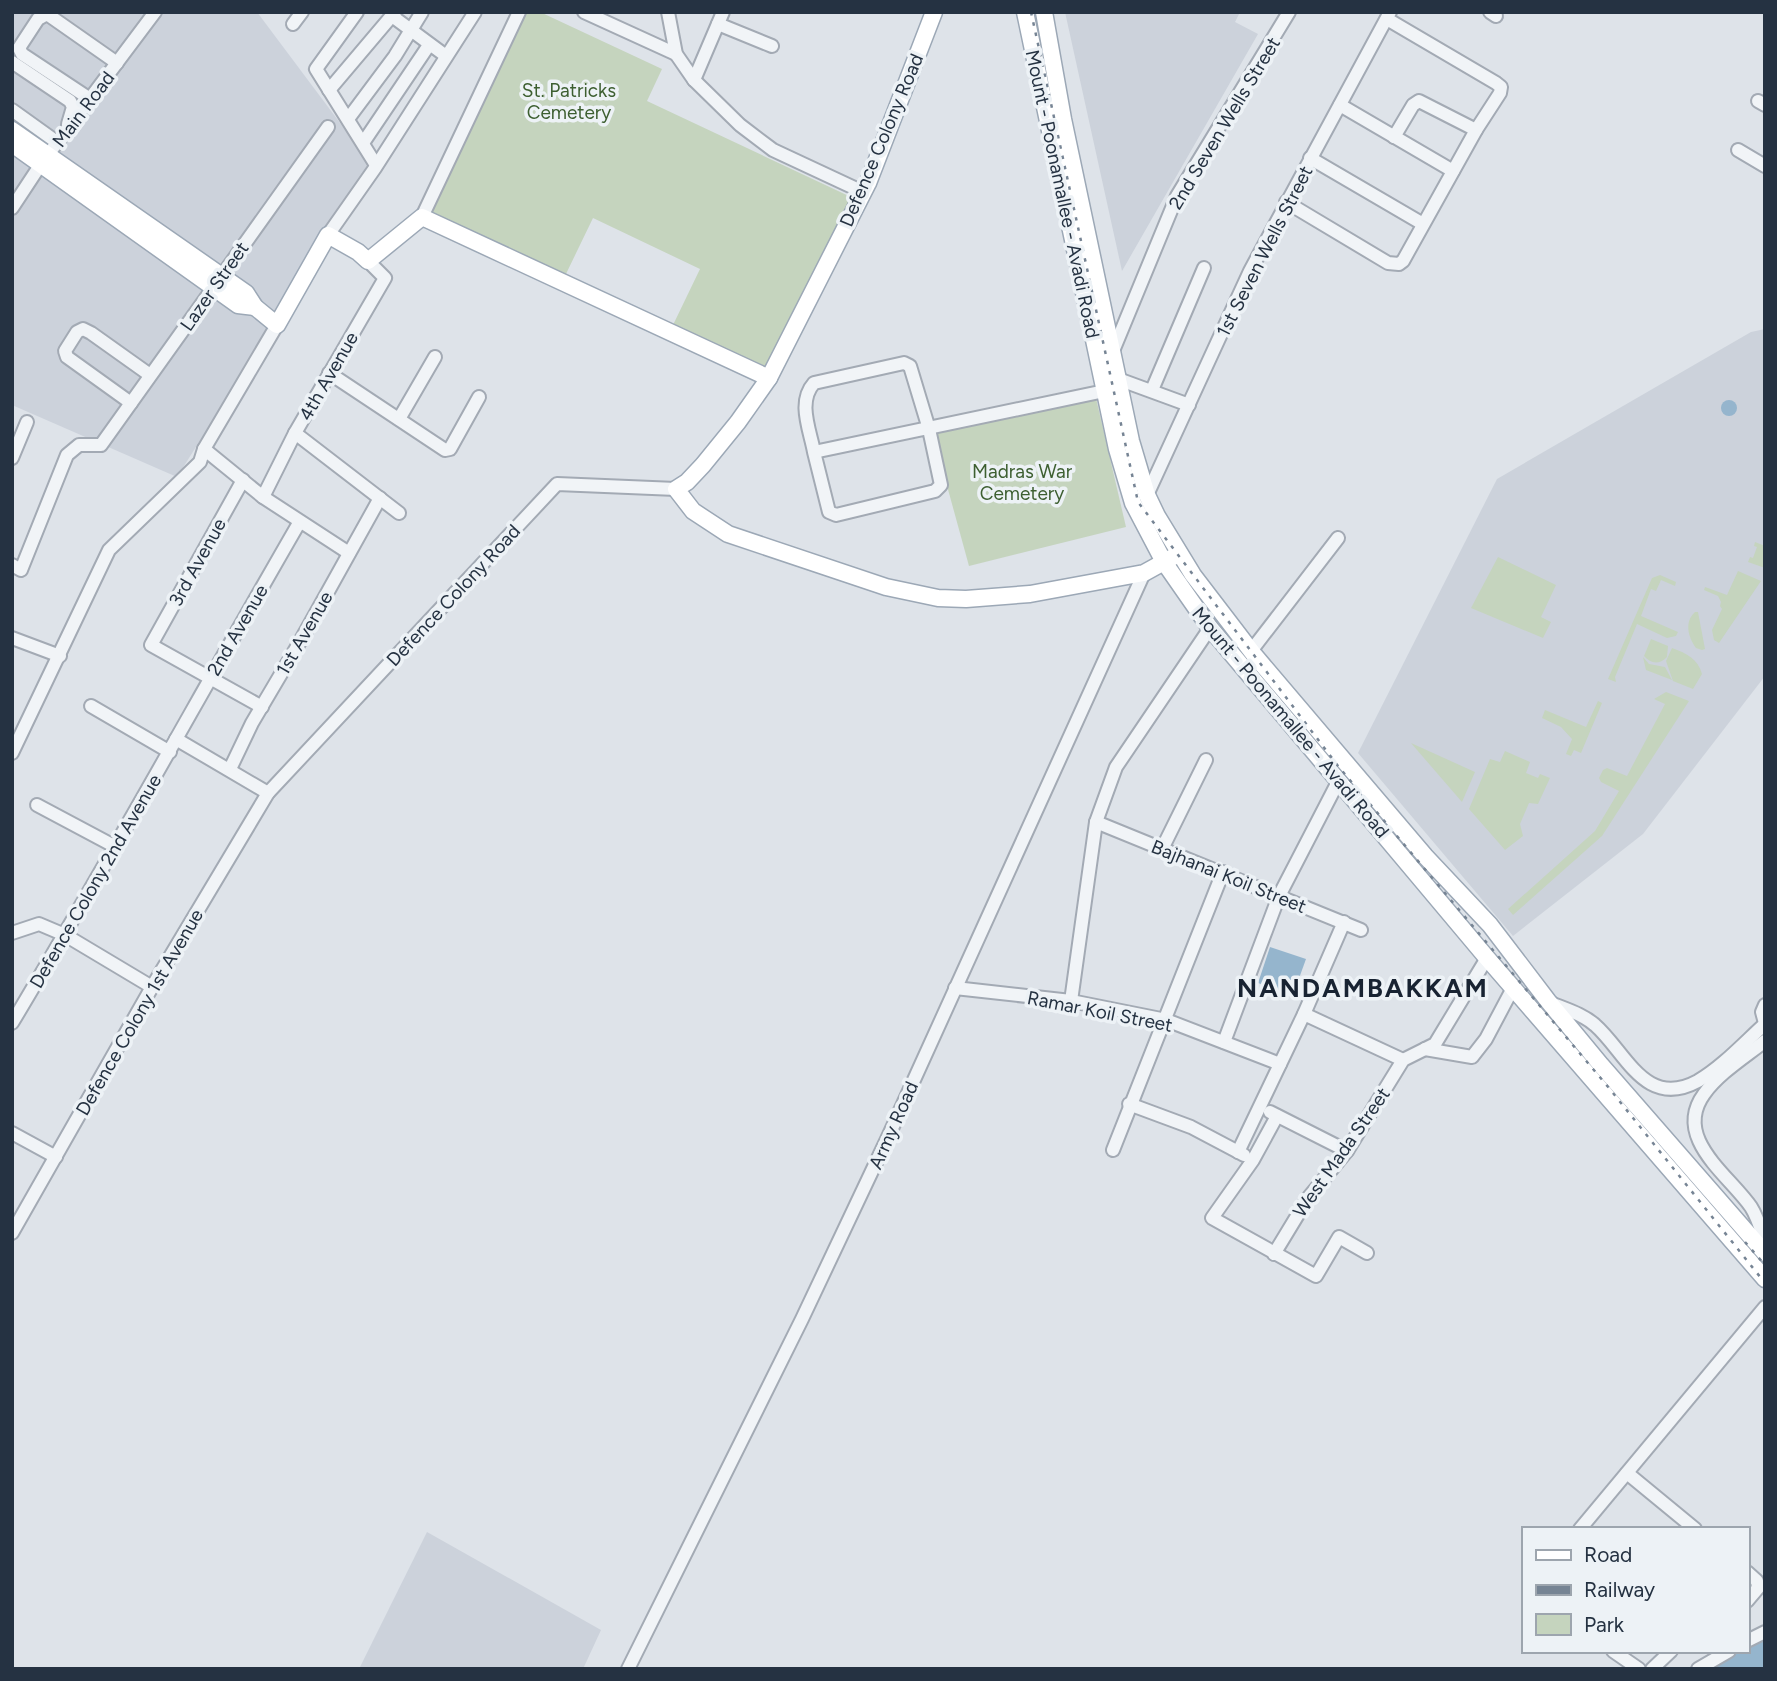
<svg xmlns="http://www.w3.org/2000/svg" width="1777" height="1681" font-family="Figtree,sans-serif">
<style>
.built{fill:#ccd2db}
.green{fill:#c5d4be}
.water{fill:#95b5cd}
.lines{fill:none;stroke-linecap:round;stroke-linejoin:round}
.minor-casing{stroke:#a3aab4;stroke-width:16}
.major-casing{stroke:#9ca8b6;stroke-width:19}
.minor{stroke:#f1f4f7;stroke-width:12}
.major{stroke:#fff;stroke-width:16}
.rail{stroke:#768494;stroke-width:2.5;stroke-dasharray:3.5 7;stroke-linecap:butt}
.labels{text-anchor:middle;stroke-width:7;stroke-linejoin:round;paint-order:stroke}
.park-label{font-size:19px;fill:#3d5f31;stroke:#edf2f6}
.street-label{font-size:19px;fill:#253242;stroke:#edf2f6}
.district-label{font-size:26px;font-weight:bold;letter-spacing:2px;fill:#182332;stroke:#edf2f6}
</style>
<rect width="100%" height="100%" fill="#dee3e9"/>
<g class="built">
<polygon points="12,12 257,12 373,167 177,477 12,405"/>
<polygon points="1065,12 1240,12 1235,22 1258,34 1122,271"/>
<polygon points="1765,329 1765,676 1643,834 1513,936 1358,753 1497,479 1751,332"/>
<polygon points="427,1532 601,1630 583,1669 359,1669"/>
</g>
<g class="green">
<polygon points="521,12 540,12 662,69 647,101 853,198 766,369 673,325 700,269 593,218 565,276 427,212"/>
<polygon points="1095,394 1126,527 969,566 932,431"/>
<polygon points="1755,542 1765,546 1765,568 1748,562 1750,557 1753,558 1757,547 1754,546"/>
<polygon points="1498,557 1556,585 1541,617 1551,622 1543,638 1471,608"/>
<polygon points="1738,571 1761,581 1719,643 1714,640 1712,630 1722,609 1720,606 1721,602 1718,596 1704,590 1705,587 1727,595"/>
<polygon points="1660,575 1676,582 1675,586 1661,580 1656,591 1651,589 1641,616 1678,632 1676,636 1667,638 1637,624 1615,677 1616,682 1608,679 1652,578"/>
<path d="M1695,612H1698L1705,649L1702,650L1696,648C1688,637 1684,622 1695,612Z"/>
<path d="M1651,639L1668,646L1667,657C1659,665 1651,664 1644,656Z"/>
<path d="M1672,648C1686,653 1698,659 1702,674L1693,689L1673,681L1666,661Z"/>
<polygon points="1643,657 1649,664 1665,667 1672,680 1646,670"/>
<polygon points="1666,692 1689,701 1602,836 1513,915 1508,909 1595,831 1619,791 1601,782 1599,778 1603,770 1607,768 1627,776 1665,704 1654,699"/>
<polygon points="1598,701 1602,703 1581,753 1574,750 1571,756 1566,754 1572,739 1561,727 1542,718 1545,710 1586,727"/>
<polygon points="1411,743 1475,772 1462,802"/>
<polygon points="1505,751 1530,762 1526,773 1538,778 1540,774 1550,778 1538,804 1529,803 1520,824 1523,836 1505,850 1469,809 1490,759 1500,762"/>
</g>
<g class="water">
<circle cx="1729" cy="408" r="8"/>
<polygon points="1270,947 1306,959 1293,995 1258,983"/>
<polygon points="1765,1636 1765,1669 1713,1669 1741,1651 1747,1651 1747,1647"/>
</g>
<g class="lines">
<g class="minor-casing">
<g id="minor">
<polyline points="357,12 316,69 376,165"/>
<polyline points="584,12 676,54"/>
<polyline points="668,12 676,54 694,80 740,125 773,150 863,192"/>
<polyline points="1490,12 1496,16"/>
<polyline points="392,16 446,56"/>
<polyline points="293,24 302,12"/>
<polyline points="718,24 772,46"/>
<polyline points="12,62 70,101 73,107 68,124"/>
<polyline points="694,80 723,12"/>
<polyline points="329,90 395,12"/>
<polyline points="90,99 22,54 19,48 38,19 47,14 117,63"/>
<polyline points="1758,101 1765,105"/>
<polyline points="1340,105 1453,171"/>
<polyline points="12,110 58,143"/>
<polyline points="348,119 395,56 422,12"/>
<polyline points="1394,137 1413,105 1419,101 1476,130"/>
<polyline points="363,143 429,45"/>
<polyline points="1738,150 1765,166"/>
<polyline points="1310,158 1423,224"/>
<polyline points="1286,202 1388,263 1399,264 1403,261 1476,130 1500,93 1501,87 1496,83 1387,19"/>
<polyline points="12,208 41,164 155,12"/>
<polyline points="422,217 519,12"/>
<polyline points="328,235 375,168 475,12"/>
<polyline points="1113,351 1177,196 1289,12"/>
<polyline points="329,373 445,450 450,449 479,397"/>
<polyline points="1118,379 1189,405"/>
<polyline points="1152,390 1204,268"/>
<polyline points="131,403 67,357 65,351 77,332 83,329 91,333 150,375"/>
<polyline points="399,419 435,357"/>
<polyline points="295,433 399,513"/>
<polyline points="204,449 263,497 349,553"/>
<path d="M814,452C810,430 797,402 814,383L904,363L910,366L929,429L941,485L935,491L836,515L829,512L814,452L1114,389"/>
<polyline points="12,458 27,422"/>
<polyline points="243,480 151,645 262,707"/>
<polyline points="1147,495 1250,271 1390,12"/>
<polyline points="263,497 295,433 385,278 368,261"/>
<polyline points="12,565 21,570 67,455 79,445 101,445 328,127"/>
<polyline points="12,638 60,656"/>
<polyline points="1251,651 1338,538"/>
<polyline points="91,706 170,752"/>
<polyline points="176,739 268,793"/>
<polyline points="12,753 109,550 200,462 204,449 277,325"/>
<polyline points="230,769 252,723 301,640 380,498"/>
<polyline points="37,805 114,846"/>
<polyline points="1096,822 1361,930"/>
<polyline points="1162,849 1206,760"/>
<polyline points="12,933 39,924 65,935 152,987"/>
<polyline points="955,988 1071,1001 1166,1020 1280,1064"/>
<polyline points="1071,1001 1096,822 1116,767 1210,628"/>
<path d="M1551,1003C1565,1009 1583,1014 1595,1025C1626,1052 1645,1110 1698,1081C1722,1067 1744,1043 1765,1024"/>
<polyline points="1765,1005 1762,1012 1765,1023"/>
<polyline points="1304,1014 1403,1060"/>
<path d="M12,1023C111,858 203,689 299,523"/>
<path d="M1765,1041C1745,1057 1719,1073 1704,1094C1672,1138 1729,1175 1751,1207C1758,1218 1761,1230 1765,1242"/>
<polyline points="1224,1042 1279,896 1339,780"/>
<polyline points="1425,1049 1472,1057 1486,1039 1513,988"/>
<polyline points="1129,1104 1191,1127 1244,1155"/>
<polyline points="1270,1112 1347,1151"/>
<polyline points="1277,1116 1253,1160 1212,1218 1316,1276 1339,1237 1367,1253"/>
<polyline points="12,1133 56,1157"/>
<polyline points="1113,1150 1223,872"/>
<polyline points="1238,1152 1304,1014 1344,922"/>
<polyline points="12,1233 152,987 268,793 557,484 676,489"/>
<polyline points="1274,1254 1308,1198 1347,1151 1403,1060 1435,1044 1487,958"/>
<polyline points="1627,1473 1695,1529"/>
<polyline points="1580,1529 1765,1307"/>
<polyline points="1747,1572 1757,1581 1758,1588 1747,1601"/>
<polyline points="1747,1641 1765,1632"/>
<polyline points="1613,1651 1639,1669"/>
<polyline points="628,1669 802,1319 889,1135 1144,573"/>
<polyline points="1652,1669 1671,1651"/>
<polyline points="1698,1669 1729,1651"/>
</g>
</g>
<g class="major-casing">
<g id="major">
<polyline points="934,12 868,183 769,378 738,422 703,465 687,482 676,489 693,511 728,534 886,587 938,598 966,599 1030,594 1144,573 1173,557"/>
<polyline points="1025,12 1117,449 1133,503 1164,562 1210,628 1487,958 1765,1279"/>
<polyline points="1044,12 1063,119 1131,441 1147,495 1157,516 1193,575 1255,656 1425,856 1490,925 1548,1001 1601,1065 1765,1253"/>
<polyline points="12,130 246,293 255,307 277,325 328,235 358,252 368,261 422,217 769,378"/>
<polyline points="12,144 238,305 255,307"/>
</g>
</g>
<use href="#minor" class="minor"/>
<use href="#major" class="major"/>
<g class="rail">
<polyline points="1031,12 1138,502 1338,766 1609,1088 1765,1283"/>
<polyline points="1745,1242 1765,1265"/>
</g>
</g>
<g class="labels">
<g class="park-label">
<text x="569" y="97">St. Patricks<tspan x="569" dy="22">Cemetery</tspan></text>
<text x="1022" y="478">Madras War<tspan x="1022" dy="22">Cemetery</tspan></text>
</g>
<g class="street-label">
<text transform="translate(83 109) rotate(-53)" y="7">Main Road</text>
<text transform="translate(1224 123) rotate(-59)" y="7">2nd Seven Wells Street</text>
<text transform="translate(881 140) rotate(-67)" y="7">Defence Colony Road</text>
<text transform="translate(1063 194) rotate(78)" y="7">Mount - Poonamallee - Avadi Road</text>
<text transform="translate(1264 251) rotate(-63)" y="7">1st Seven Wells Street</text>
<text transform="translate(214 286) rotate(-55)" y="7">Lazer Street</text>
<text transform="translate(328 376) rotate(-60)" y="7">4th Avenue</text>
<text transform="translate(197 562) rotate(-61)" y="7">3rd Avenue</text>
<text transform="translate(453 595) rotate(-47)" y="7">Defence Colony Road</text>
<text transform="translate(237 630) rotate(-60)" y="7">2nd Avenue</text>
<text transform="translate(304 633) rotate(-60)" y="7">1st Avenue</text>
<text transform="translate(1291 722) rotate(50)" y="7">Mount - Poonamallee - Avadi Road</text>
<text transform="translate(1229 876) rotate(22)" y="7">Bajhanai Koil Street</text>
<text transform="translate(95 881) rotate(-60)" y="7">Defence Colony 2nd Avenue</text>
<text transform="translate(1100 1011) rotate(11)" y="7">Ramar Koil Street</text>
<text transform="translate(139 1012) rotate(-60)" y="7">Defence Colony 1st Avenue</text>
<text transform="translate(893 1125) rotate(-66)" y="7">Army Road</text>
<text transform="translate(1341 1152) rotate(-55)" y="7">West Mada Street</text>
</g>
<g class="district-label">
<text x="1363" y="997">NANDAMBAKKAM</text>
</g>
</g>
<rect width="1777" height="1681" fill="none" stroke="#253242" stroke-width="28"/>
<rect x="1522" y="1527" width="228" height="126" fill="#edf2f6" stroke="#9da5ae" stroke-width="2"/>
<rect x="1536" y="1550" width="35" height="10" fill="#ffffff" stroke="#9da5ae" stroke-width="2"/>
<text x="1584" y="1562" font-size="21" fill="#253242">Road</text>
<rect x="1536" y="1585" width="35" height="10" fill="#768494" stroke="#9da5ae" stroke-width="2"/>
<text x="1584" y="1597" font-size="21" fill="#253242">Railway</text>
<rect x="1536" y="1614" width="35" height="21" fill="#c5d4be" stroke="#9da5ae" stroke-width="2"/>
<text x="1584" y="1632" font-size="21" fill="#253242">Park</text>
</svg>
